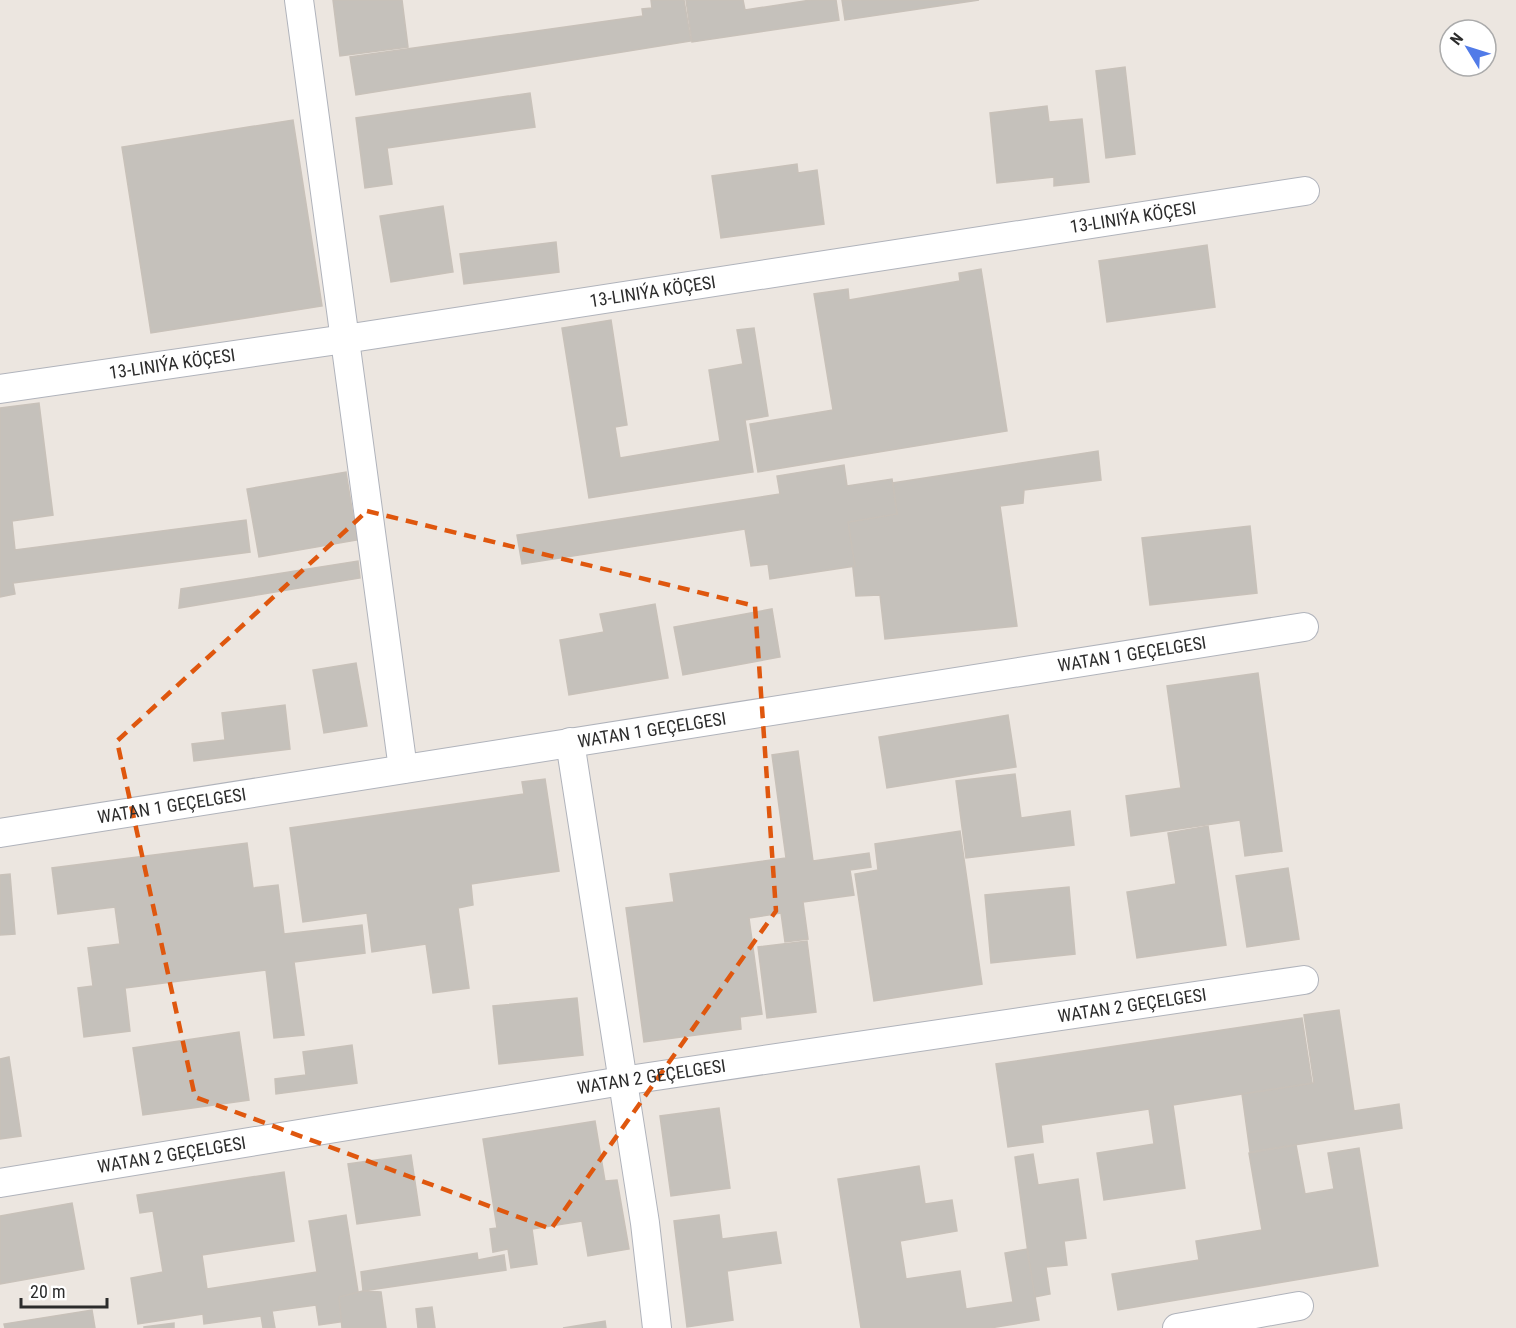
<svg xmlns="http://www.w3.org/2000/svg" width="1516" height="1328" font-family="'Roboto Condensed',sans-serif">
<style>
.building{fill:#c5c1bb;stroke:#c8c1b9;stroke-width:1.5}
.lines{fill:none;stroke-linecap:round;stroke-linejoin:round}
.minor-casing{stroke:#b0b3bb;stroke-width:30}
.minor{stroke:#fff;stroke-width:28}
.marked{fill:none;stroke:#df570e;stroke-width:4.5;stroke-dasharray:12 8;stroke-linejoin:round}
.labels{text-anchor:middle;stroke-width:4.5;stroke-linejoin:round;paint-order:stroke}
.street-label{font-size:18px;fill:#2c2c2c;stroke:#fff}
</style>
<rect width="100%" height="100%" fill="#ece6e0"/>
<g class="building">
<polygon points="333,0 402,0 408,47 340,56"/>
<polygon points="651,0 684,0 691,41 356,95 350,57 643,16 642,9 652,8"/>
<polygon points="686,0 743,0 745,10 811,0 836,0 839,20 692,42"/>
<polygon points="842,0 979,0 845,20"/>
<polygon points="1125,67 1135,154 1106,158 1096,71"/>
<polygon points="530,93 535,127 387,148 392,184 365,188 356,118"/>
<polygon points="1047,106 1049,122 1082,119 1089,182 1054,186 1054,177 997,183 990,113"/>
<polygon points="293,120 322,306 151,333 122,147"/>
<polygon points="797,164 798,173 817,170 824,224 721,238 712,176"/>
<polygon points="443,206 453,272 391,282 380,216"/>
<polygon points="556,242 559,272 464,284 460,254"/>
<polygon points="1207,245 1215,307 1107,322 1099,261"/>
<polygon points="981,269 1007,431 758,472 750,424 833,410 814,294 848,289 849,300 960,281 959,273"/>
<polygon points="611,320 627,425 615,427 620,458 720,441 709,370 743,364 737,330 754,328 768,416 745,420 753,472 589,498 562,328"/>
<polygon points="39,403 53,515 12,521 15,550 246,520 250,552 13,583 15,594 0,597 0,408"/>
<polygon points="1098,451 1101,480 1024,490 1023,503 1000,506 1017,626 885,639 880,595 856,596 848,522 897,514 893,483"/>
<polygon points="844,465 847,486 892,479 897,514 848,522 855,566 770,579 768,564 751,566 745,529 522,564 517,535 780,494 777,476"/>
<polygon points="346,472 357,540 259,557 247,489"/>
<polygon points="1250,526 1257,593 1150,605 1142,538"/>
<polygon points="358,561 360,578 179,608 181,589"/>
<polygon points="655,604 668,678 569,695 560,640 604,632 600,614"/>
<polygon points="772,609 780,657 683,675 674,627"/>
<polygon points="356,663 367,726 324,733 313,670"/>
<polygon points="1258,673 1282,851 1245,856 1240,820 1131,836 1126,796 1181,788 1167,686"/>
<polygon points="285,705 290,749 194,761 192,744 225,740 222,713"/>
<polygon points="1008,715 1016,767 887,788 879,737"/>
<polygon points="798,751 813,861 869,853 871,867 850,870 854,895 803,902 808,939 785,942 781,913 749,918 762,1014 740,1017 741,1029 644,1042 626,908 674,902 670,874 786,858 772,755"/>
<polygon points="1015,774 1021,818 1070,811 1074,845 966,858 956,781"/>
<polygon points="545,779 559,871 471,884 473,905 458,908 469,988 433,993 426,944 372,952 367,913 303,922 290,828 524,794 522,782"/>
<polygon points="1208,826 1226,945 1137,958 1127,892 1176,884 1168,833"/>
<polygon points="960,831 982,984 874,1001 855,874 878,870 875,844"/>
<polygon points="247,843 253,888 278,885 284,934 362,925 365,953 294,962 304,1035 274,1038 266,970 125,988 130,1031 84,1037 78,988 93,986 88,948 120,944 115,907 58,914 52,868"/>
<polygon points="1288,868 1299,939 1247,947 1236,876"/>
<polygon points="10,874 15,934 0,935 0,875"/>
<polygon points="1069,887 1075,954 991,963 985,895"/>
<polygon points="807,941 816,1012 767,1018 758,947"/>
<polygon points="577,998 583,1055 499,1064 493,1006"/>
<polygon points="1339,1010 1354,1111 1399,1104 1402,1128 1250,1152 1242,1094 1314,1083 1304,1015"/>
<polygon points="1302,1018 1312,1083 1173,1105 1185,1188 1104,1200 1097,1153 1154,1144 1149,1109 1041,1125 1043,1142 1008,1147 996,1064"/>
<polygon points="239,1032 249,1100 143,1115 133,1048"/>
<polygon points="352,1045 357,1083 276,1094 275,1079 306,1075 303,1052"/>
<polygon points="9,1057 21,1136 0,1139 0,1059"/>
<polygon points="719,1108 730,1188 671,1196 660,1116"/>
<polygon points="595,1121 605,1181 617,1180 629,1249 588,1256 582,1221 532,1229 537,1264 511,1268 508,1249 493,1252 490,1229 497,1228 483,1139"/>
<polygon points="1296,1145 1305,1194 1334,1189 1328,1153 1359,1148 1378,1266 1118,1310 1112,1274 1199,1260 1196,1241 1262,1230 1249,1153"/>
<polygon points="1033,1154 1038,1185 1078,1179 1086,1238 1064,1241 1067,1265 1046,1267 1050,1294 1034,1297 1015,1157"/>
<polygon points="411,1155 420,1215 357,1224 348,1164"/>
<polygon points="919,1166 925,1204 952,1200 957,1231 900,1241 906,1279 960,1271 966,1309 1013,1302 1005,1253 1027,1249 1039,1320 990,1328 861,1328 838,1179"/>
<polygon points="284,1172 294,1241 202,1255 207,1289 317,1272 309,1221 346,1215 359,1298 344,1300 346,1321 319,1325 316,1305 272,1311 275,1328 263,1328 261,1316 204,1324 203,1314 138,1324 131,1278 163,1272 153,1211 140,1213 137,1195"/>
<polygon points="72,1203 84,1269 0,1284 0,1216"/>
<polygon points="719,1215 722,1239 776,1232 781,1263 727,1271 733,1320 687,1327 674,1221"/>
<polygon points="477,1253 478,1260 504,1255 506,1270 363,1291 361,1272"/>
<polygon points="363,1291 381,1292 386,1328 342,1328 339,1297"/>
<polygon points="432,1307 435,1328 418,1328 416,1309"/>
<polygon points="92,1310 95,1328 5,1328 4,1324"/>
<polygon points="605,1321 606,1328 563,1328"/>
<polygon points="174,1323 174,1328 144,1328 144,1327"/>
</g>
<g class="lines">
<g class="minor-casing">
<g id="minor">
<polyline points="299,0 403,769"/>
<path id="s1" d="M0,389L345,339L1305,191"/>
<polyline points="570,742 645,1223 657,1328"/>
<path id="s2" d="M0,833L1304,627"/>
<path id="s3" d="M0,1183L622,1081L1304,980"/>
<polyline points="1177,1328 1299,1306"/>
</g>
</g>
<use href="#minor" class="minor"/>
</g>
<path class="marked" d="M367,511L755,606L776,911L551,1229L195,1097L117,741Z"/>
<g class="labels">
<g class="street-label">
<text dy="6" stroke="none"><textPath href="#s1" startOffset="1146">13-LINIÝA KÖÇESI</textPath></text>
<text dy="6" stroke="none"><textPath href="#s1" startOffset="660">13-LINIÝA KÖÇESI</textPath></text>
<text dy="6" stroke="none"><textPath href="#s1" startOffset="174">13-LINIÝA KÖÇESI</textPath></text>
<text dy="6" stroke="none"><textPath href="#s2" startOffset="1146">WATAN 1 GEÇELGESI</textPath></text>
<text dy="6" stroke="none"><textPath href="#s2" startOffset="660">WATAN 1 GEÇELGESI</textPath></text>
<text dy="6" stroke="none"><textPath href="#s2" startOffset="174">WATAN 1 GEÇELGESI</textPath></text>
<text dy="6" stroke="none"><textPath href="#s3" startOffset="1146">WATAN 2 GEÇELGESI</textPath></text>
<text dy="6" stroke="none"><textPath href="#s3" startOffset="660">WATAN 2 GEÇELGESI</textPath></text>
<text dy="6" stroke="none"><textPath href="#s3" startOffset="174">WATAN 2 GEÇELGESI</textPath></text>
</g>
</g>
<g transform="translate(1468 48) rotate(308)"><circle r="28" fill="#ffffff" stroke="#ababab" stroke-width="1.5"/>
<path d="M0-4.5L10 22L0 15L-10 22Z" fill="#517be8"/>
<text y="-9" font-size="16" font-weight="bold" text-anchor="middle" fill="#2c2c2c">N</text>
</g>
<path d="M21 1298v9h86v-9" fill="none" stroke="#2c2c2c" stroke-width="3"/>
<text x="30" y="1298" font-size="18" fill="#2c2c2c" stroke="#ffffff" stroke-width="4.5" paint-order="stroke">20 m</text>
</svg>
